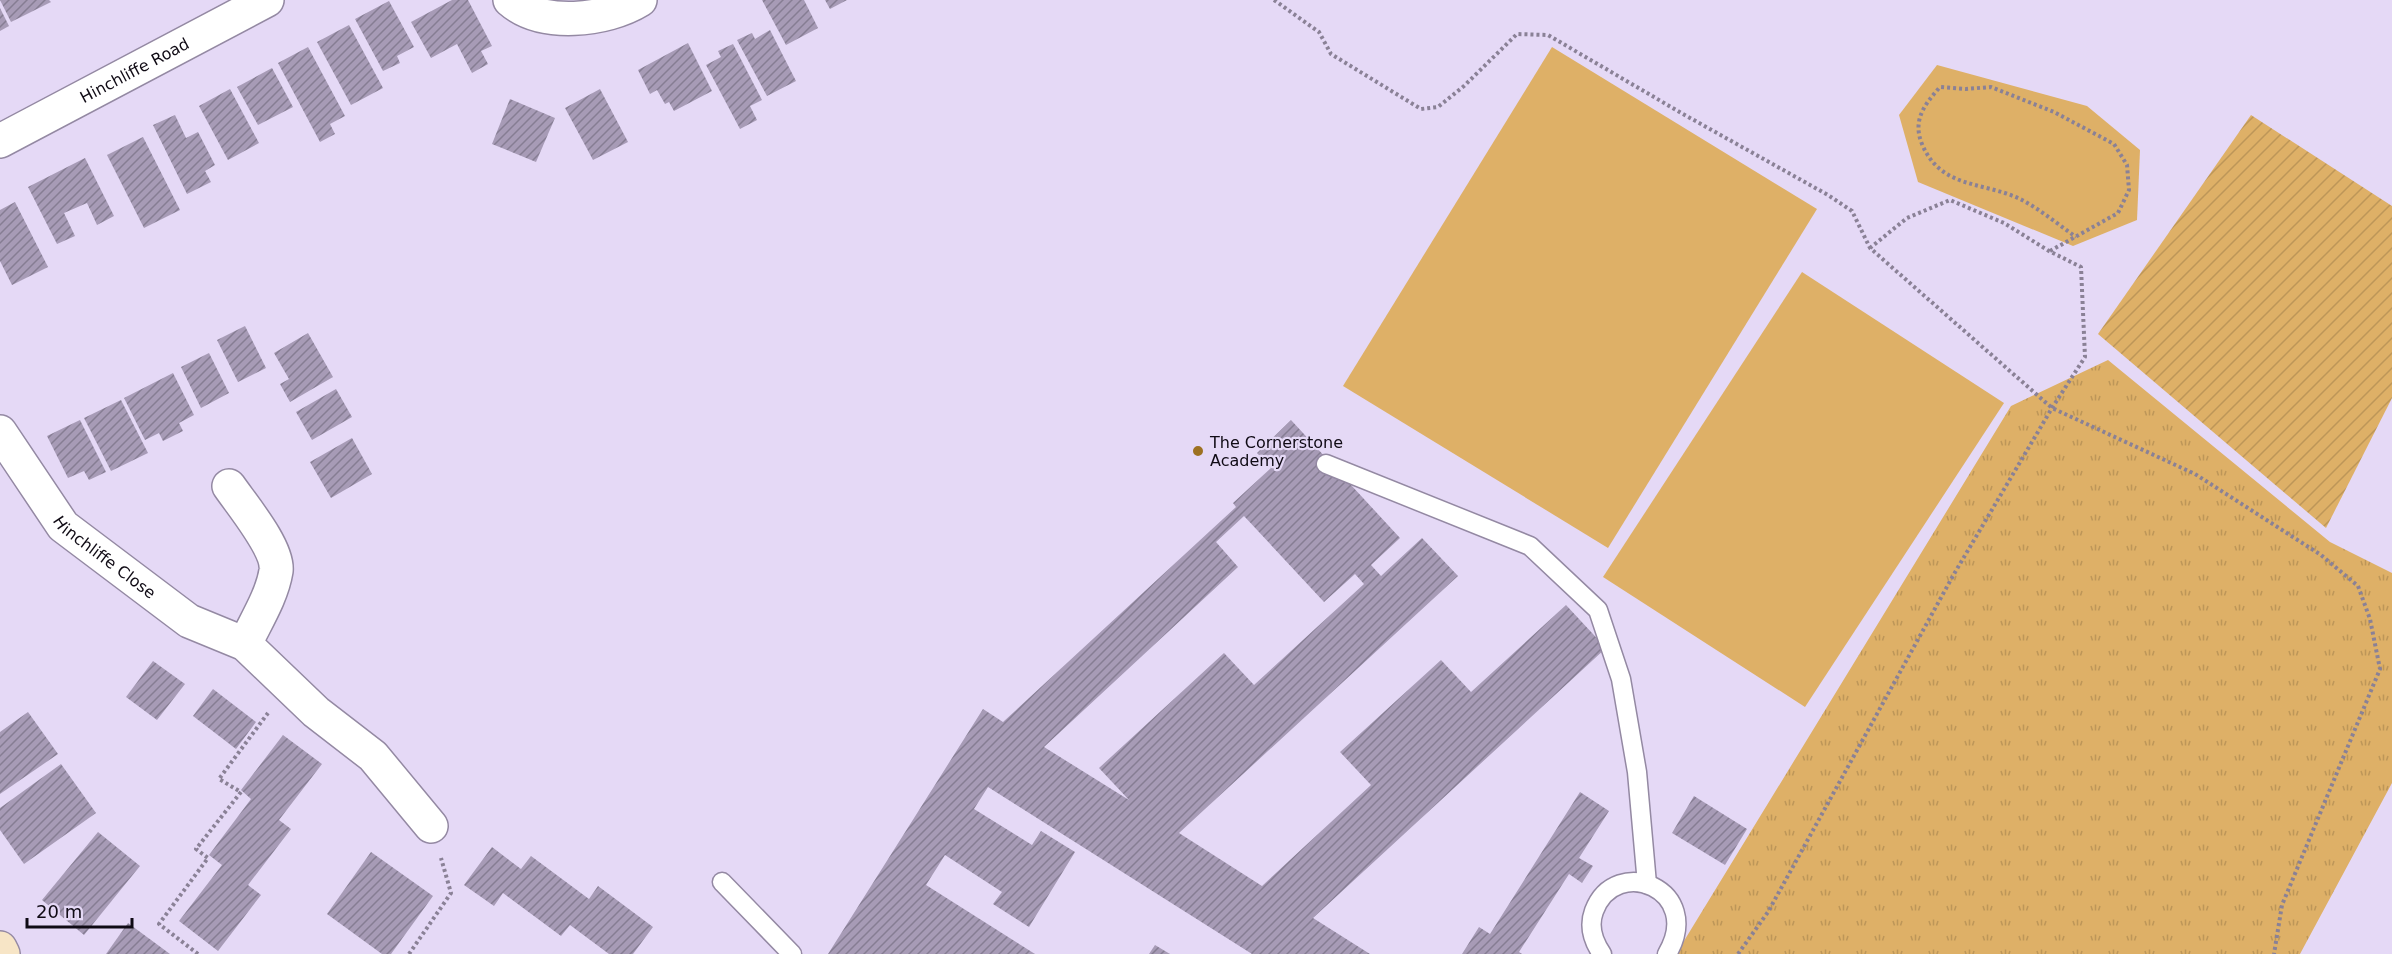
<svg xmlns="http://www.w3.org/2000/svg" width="2392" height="954" font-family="'DejaVu Sans',sans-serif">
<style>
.grass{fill:#deb067}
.park{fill:url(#park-tufts)}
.garden{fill:url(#garden-furrows)}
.building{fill:url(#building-hatch);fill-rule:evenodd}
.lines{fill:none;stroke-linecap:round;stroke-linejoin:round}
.service-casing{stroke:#9489a3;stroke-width:21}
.minor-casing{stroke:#9489a3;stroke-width:36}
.secondary-casing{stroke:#9489a3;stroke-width:36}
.path{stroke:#8a8196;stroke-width:4;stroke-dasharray:3 3;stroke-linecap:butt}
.service{stroke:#fff;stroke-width:18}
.minor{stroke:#fff;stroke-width:33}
.secondary{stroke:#f7e5c6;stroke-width:33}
.poi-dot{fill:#9d7121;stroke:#e5d9f6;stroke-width:2}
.labels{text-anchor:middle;stroke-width:4.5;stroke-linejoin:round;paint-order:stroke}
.street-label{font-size:16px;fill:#0f0a14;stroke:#e5d9f6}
.poi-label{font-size:16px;fill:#0f0a14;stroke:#e5d9f6;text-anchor:start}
</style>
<defs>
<pattern id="park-tufts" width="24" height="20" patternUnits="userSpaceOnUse" patternTransform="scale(1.5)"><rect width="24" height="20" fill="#deb067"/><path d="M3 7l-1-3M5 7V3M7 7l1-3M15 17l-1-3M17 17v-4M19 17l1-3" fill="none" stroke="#bd9658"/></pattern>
<pattern id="garden-furrows" width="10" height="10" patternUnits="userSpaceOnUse" patternTransform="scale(1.5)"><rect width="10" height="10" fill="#deb067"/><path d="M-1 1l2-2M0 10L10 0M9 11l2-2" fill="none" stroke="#bd9658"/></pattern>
<pattern id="building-hatch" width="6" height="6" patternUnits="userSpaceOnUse" patternTransform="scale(1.5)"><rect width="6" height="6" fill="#a79bb6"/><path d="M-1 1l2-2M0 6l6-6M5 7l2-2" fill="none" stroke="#867d93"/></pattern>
</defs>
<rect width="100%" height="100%" fill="#e5d9f6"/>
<g class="grass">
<polygon points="1552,47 1817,209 1608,548 1343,386"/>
<polygon points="1937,65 2087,106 2140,150 2137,220 2073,246 1918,182 1899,115"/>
<polygon points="1802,272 2004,403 1805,707 1603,577"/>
</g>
<polygon class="park" points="2108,360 2330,542 2392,573 2392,783 2300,954 1676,954 2011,406"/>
<polygon class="garden" points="2251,115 2392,206 2392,398 2326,528 2098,334"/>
<g class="building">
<polygon points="0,0 49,0 51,2 11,22"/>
<polygon points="452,0 468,0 492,46 481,51 488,64 472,73 457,44 431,58 411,22"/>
<polygon points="762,0 804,0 818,28 786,45"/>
<polygon points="825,0 847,0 830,9"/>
<polygon points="389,1 414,47 397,56 400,63 383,71 355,19"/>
<polygon points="0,8 9,26 0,31"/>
<polygon points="349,25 383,88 351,105 317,42"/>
<polygon points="770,30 796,81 767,96 737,40 752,33 755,39"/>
<polygon points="688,43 712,91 674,111 669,102 665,104 657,90 650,94 638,70"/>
<polygon points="733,44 762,100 750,106 757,120 740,129 706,65 721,57 718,51"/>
<polygon points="308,47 345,116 330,124 335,134 320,142 278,63"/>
<polygon points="272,68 293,107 258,125 237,87"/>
<polygon points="230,89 259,143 228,160 199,106"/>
<polygon points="600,89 628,142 593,160 565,108"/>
<polygon points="510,99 555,118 536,162 492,144"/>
<polygon points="175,115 186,138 198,132 215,165 205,171 211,182 187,194 153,125"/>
<polygon points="143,137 180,210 144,228 107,155"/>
<polygon points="85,158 114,216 97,225 87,203 64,213 75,236 57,244 28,187"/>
<polygon points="15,202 48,267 12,285 0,261 0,210"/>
<polygon points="245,326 266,368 238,382 217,340"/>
<polygon points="308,333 333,377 290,402 280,384 289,379 274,353"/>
<polygon points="209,353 229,393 201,408 181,367"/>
<polygon points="173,373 194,415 179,423 183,431 163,441 159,433 145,440 124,398"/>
<polygon points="336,389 352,417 312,440 296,412"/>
<polygon points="121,400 148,453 111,471 84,418"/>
<polygon points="80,420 106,472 89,480 84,471 68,478 47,436"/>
<path d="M1291,420L1400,538L1371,565L1381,576L1422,538L1458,576L1179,833L1262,886L1371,785L1340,752L1441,660L1471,692L1566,605L1606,648L1313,918L1370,954H1252L988,787L974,809L1032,845L1041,831L1075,852L1029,927L993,904L1002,892L945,855L926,885L1035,954H828L983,709L1003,722L1236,507L1233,503L1271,468L1257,453ZM1244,516L1324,602L1355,574L1364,584L1254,685L1224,653L1099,768L1129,800L1044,747L1238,567L1216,542Z"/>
<polygon points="352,438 372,474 331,498 310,462"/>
<polygon points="153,661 185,684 157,720 126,697"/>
<polygon points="213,689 256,722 236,749 193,716"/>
<polygon points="28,712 58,754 0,794 0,732"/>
<polygon points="283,735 322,764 279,820 291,829 248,885 261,895 218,951 179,921 222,865 209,855 251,799 241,790"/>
<polygon points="61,764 96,813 24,864 0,830 0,808"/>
<polygon points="1580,792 1609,811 1579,858 1593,866 1582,883 1569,874 1519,952 1522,954 1462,954 1479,927 1490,934"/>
<polygon points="1694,796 1747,829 1725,865 1672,833"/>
<polygon points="98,832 140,866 84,935 42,900"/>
<polygon points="492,847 521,869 531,856 589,899 598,886 653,927 633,954 609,954 570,925 561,936 503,893 494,906 464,885"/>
<polygon points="371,852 433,896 391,954 382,954 327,914"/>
<polygon points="128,923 170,954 106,954"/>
<polygon points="1155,945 1170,954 1149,954"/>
</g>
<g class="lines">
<g class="service-casing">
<g id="service">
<polyline points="1326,464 1530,546 1598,610 1621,679 1637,772 1647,884"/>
<polyline points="722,882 792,954"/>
<path d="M1602,954C1593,941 1588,927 1594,911C1616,853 1705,890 1667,954"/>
</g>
</g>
<g class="minor-casing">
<g id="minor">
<path d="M510,0C542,28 606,21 640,0"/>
<path id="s1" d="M0,141L267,0"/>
<path id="s2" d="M0,432L63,526L189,621L245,644L316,712L373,756L431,826"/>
<path d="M229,486C242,505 279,549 276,571C272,596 256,621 245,644"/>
</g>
</g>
<g class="secondary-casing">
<polyline id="secondary" points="0,948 3,954"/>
</g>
<g class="path">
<polyline points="1274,0 1319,32 1331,54 1421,109 1438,107 1464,86 1517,34 1548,35 1683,114 1828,195 1852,211 1870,248 2052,408 2195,474 2321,555 2358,586 2370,619 2380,669 2282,905 2274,954"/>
<path d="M2050,251L2118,213L2129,190L2127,165L2114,144L2054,112L1991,87L1966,89L1940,87C1925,104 1912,120 1922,144C1941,190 1985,181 2022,200C2041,210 2059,225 2076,237"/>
<polyline points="198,954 159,924 208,858 196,849 241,792 219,779 268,713"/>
<polyline points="409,954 451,893 441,858"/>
<polyline points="1738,954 1768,912 1954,574 2052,408 2085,357 2081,267 2049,251 2004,223 1950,200 1907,218 1870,248"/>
</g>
<use href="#service" class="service"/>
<use href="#minor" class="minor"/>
<use href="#secondary" class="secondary"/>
</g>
<circle class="poi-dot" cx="1198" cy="451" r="6"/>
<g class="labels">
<g class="street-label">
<text dy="6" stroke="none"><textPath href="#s1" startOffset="152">Hinchliffe Road</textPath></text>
<text dy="6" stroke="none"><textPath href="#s2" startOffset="165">Hinchliffe Close</textPath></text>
</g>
<g class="poi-label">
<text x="1210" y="448">The Cornerstone<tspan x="1210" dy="18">Academy</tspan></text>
</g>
</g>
<path d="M27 918v9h105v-9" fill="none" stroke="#0f0a14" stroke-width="3"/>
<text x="36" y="918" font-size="18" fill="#0f0a14" stroke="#e5d9f6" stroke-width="4.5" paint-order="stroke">20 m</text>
</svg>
